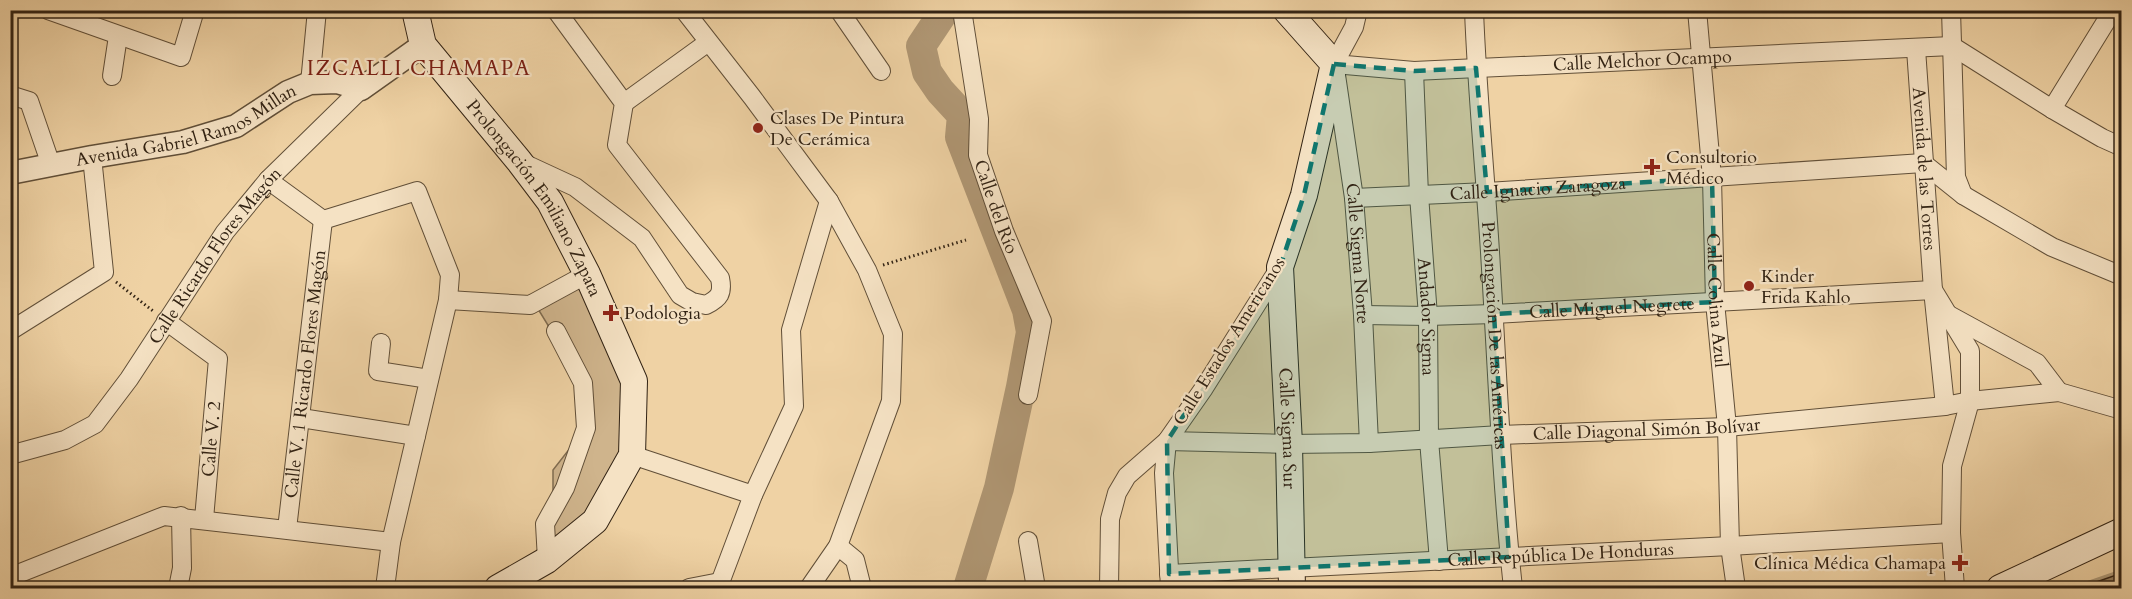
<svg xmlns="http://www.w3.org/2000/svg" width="2132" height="599" font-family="Cardo,serif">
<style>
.green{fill:#cfb48c;stroke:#806c50;stroke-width:1.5}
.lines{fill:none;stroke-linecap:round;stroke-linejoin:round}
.river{stroke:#af9673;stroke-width:30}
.building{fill:#947e5f;stroke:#322314;stroke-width:1.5;filter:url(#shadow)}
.minor-casing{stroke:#614f38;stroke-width:20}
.tertiary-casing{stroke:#614f38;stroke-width:25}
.secondary-casing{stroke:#322314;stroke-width:28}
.path{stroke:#322314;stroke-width:3;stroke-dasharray:1.5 3;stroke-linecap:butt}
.minor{stroke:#f5e2c4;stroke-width:18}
.tertiary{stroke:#f5e2c4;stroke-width:22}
.secondary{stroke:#f5e2c4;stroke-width:26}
.marked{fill:#0f766e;fill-opacity:0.2;stroke:#0f766e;stroke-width:4.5;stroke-dasharray:12 8;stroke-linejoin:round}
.poi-dot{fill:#8f2418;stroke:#f5e2c4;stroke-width:2}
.labels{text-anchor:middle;stroke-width:4.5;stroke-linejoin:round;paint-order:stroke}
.street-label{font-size:18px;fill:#322314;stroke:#f5e2c4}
.poi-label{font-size:18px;fill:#322314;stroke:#f5e2c4;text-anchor:start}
.quarter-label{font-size:21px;letter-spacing:1.5px;fill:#7a1f14;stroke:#f5e2c4}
</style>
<defs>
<filter id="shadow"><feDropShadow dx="5" dy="-5" stdDeviation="0" flood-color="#0004"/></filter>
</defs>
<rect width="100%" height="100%" fill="#efd2a4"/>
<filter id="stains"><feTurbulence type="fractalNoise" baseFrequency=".00333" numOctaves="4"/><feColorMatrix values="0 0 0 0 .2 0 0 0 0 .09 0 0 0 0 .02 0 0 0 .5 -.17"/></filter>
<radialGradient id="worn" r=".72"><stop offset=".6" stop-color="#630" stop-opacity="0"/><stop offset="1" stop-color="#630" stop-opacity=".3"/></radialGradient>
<polygon class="green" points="585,278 631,378 620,451 594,516 553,540 553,470 571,447 580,419 576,371 535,304"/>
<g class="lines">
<polyline class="river" points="945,10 921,46 927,72 940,91 962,115 960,137 1027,310 1031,332 1021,387 999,488 968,588"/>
</g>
<polygon class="building" points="2122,573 2122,588 2079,588"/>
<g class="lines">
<g class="minor-casing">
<g id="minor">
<polyline points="48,10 181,57 195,10"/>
<polyline points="684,10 752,97 829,201 867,270 893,334 891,401 838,546 809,588"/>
<polyline points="839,10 881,71"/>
<path id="s1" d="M962,10L979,119L978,155L1004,231L1042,321L1028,395"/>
<path id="s2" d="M1474,10C1477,91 1485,171 1490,252C1497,364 1501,477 1513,588"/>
<path id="s3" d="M1697,10L1712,178L1715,302L1727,427L1730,546L1736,588"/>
<polyline points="1951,10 1956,177 1963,195"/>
<path id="s4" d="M1916,49L1933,290L1945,406"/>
<path id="s5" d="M1334,64L1414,71L1952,46L2052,109L2102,138L2122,147"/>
<polyline points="1334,64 1354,27 1358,10"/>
<path id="s6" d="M1414,71L1419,195L1428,316L1429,440L1439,561"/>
<path id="s7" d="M1336,75L1354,198L1363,315L1369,443"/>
<polyline points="112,76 118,36"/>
<polyline points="310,83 317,10"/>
<polyline points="10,95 29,101 51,165"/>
<polyline points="624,103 707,43"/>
<polyline points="2052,109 2113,10"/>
<path d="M521,162L575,187L642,238L680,295L692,302L706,305C720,298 723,293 720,278L617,145L624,103L556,10"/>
<polyline points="268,180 323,220"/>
<path id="s8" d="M1354,198L1487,192L1923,163L1963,195L2052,247L2122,276"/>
<polyline points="323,220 417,191 450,275 448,300 391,542 385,588"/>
<polyline points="448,300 530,305 587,274"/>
<path id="s9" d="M1363,315L1428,316L1494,314L1933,290L1970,351V401L1952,466L1951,533L1955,588"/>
<polyline points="1949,315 2037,363 2059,392"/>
<polyline points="166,321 218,359 204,519"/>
<polyline points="10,331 104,272 92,157"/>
<polyline points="381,343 378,371 429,379"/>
<polyline points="301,418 416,436"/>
<path id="s10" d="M1167,441L1289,444L1369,443L1501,435L1727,427L1945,406L1970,401L2059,392L2122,410"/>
<polyline points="1167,441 1164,473 1170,588"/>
<path id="s11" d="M10,455L65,440L95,424L129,379L225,232L268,180L361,89"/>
<polyline points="632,455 753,495"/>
<path id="s12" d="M287,529L323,220"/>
<polyline points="1028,541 1036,588"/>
<polyline points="838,546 855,560 862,588"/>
<polyline points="547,560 545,524 565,488 586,428 583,383 556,331"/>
<path id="s13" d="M1169,574L1730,546L1951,533"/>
<polyline points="10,577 164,516 391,542"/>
<polyline points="178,588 182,568 181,516"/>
<polyline points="689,588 720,582"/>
<polyline points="718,588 753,495 794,406 791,330 829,201"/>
<polyline points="1109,588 1110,519 1117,493 1127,476 1167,441 1204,388 1280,267"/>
</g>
</g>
<g class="tertiary-casing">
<g id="tertiary">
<path id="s14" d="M10,173L92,157L183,142L236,126L288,92L310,83L337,82L361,89L423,45"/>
</g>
</g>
<g class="secondary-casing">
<g id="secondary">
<path id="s15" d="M415,10L423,45L519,161L550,202L587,274L634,381L632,455L595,521L547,560L498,588"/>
<path id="s16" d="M1286,10L1334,64L1304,195L1280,267L1289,444L1292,588"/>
<polyline points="2000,588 2122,531"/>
</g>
</g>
<g class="path">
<polyline points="883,265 966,240"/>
<polyline points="116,282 153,311"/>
</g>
<use href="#minor" class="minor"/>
<use href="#tertiary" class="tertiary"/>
<use href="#secondary" class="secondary"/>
</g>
<path class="marked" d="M1334,64L1414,71L1476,68L1487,192L1712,178L1715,302L1494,314L1509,557L1169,574L1167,441L1280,267L1304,195Z"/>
<g class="poi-dot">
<circle cx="758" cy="128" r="6"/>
<path d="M1649 158h6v6h6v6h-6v6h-6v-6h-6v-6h6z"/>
<circle cx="1749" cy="286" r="6"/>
<path d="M608 304h6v6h6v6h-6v6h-6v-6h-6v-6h6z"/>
<path d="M1957 554h6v6h6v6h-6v6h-6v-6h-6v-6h6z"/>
</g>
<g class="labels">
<g class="street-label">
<text dy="6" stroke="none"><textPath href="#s5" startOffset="309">Calle Melchor Ocampo</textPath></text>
<text dy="6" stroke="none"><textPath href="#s14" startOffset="184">Avenida Gabriel Ramos Millan</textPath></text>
<text dy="6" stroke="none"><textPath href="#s4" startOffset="120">Avenida de las Torres</textPath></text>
<text dy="6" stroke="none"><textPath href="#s8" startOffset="184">Calle Ignacio Zaragoza</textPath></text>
<text dy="6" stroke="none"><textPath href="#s15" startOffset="226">Prolongación Emiliano Zapata</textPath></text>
<text dy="6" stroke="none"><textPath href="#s1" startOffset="201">Calle del Río</textPath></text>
<text dy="6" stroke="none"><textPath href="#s7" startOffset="180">Calle Sigma Norte</textPath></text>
<text dy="6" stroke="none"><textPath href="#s11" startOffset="298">Calle Ricardo Flores Magón</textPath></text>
<text dy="6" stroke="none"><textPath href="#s3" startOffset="291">Calle Colina Azul</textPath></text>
<text dy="6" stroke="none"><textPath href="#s9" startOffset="249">Calle Miguel Negrete</textPath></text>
<text dy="6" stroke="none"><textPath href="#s6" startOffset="246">Andador Sigma</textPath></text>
<text dy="6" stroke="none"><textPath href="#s2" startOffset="326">Prolongación De las Américas</textPath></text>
<text transform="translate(1229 341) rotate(-58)" y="6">Calle Estados Americanos</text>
<text dy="6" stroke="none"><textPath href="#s12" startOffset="156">Calle V. 1 Ricardo Flores Magón</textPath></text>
<text dy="6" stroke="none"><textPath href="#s16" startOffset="444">Calle Sigma Sur</textPath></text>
<text dy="6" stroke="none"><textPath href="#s10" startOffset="480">Calle Diagonal Simón Bolívar</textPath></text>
<text transform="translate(211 439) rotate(-85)" y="6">Calle V. 2</text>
<text dy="6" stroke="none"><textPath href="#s13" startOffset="392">Calle República De Honduras</textPath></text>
</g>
<g class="poi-label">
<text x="770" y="124">Clases De Pintura<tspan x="770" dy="21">De Cerámica</tspan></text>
<text x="1666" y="163">Consultorio<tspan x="1666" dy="21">Médico</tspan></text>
<text x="1761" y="282">Kinder<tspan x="1761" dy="21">Frida Kahlo</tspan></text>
<text x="624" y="319">Podologia</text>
<text x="1946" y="569" text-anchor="end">Clínica Médica Chamapa</text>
</g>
<g class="quarter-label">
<text x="419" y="75">IZCALLI CHAMAPA</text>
</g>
</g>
<rect width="2132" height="599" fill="none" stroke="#efd2a4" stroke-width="36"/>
<rect x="12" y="12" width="2108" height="575" fill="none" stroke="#322314" stroke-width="3"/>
<rect x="18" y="18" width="2096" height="563" fill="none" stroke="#322314" stroke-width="1.5"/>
<rect width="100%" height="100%" filter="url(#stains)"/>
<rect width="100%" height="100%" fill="url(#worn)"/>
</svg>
